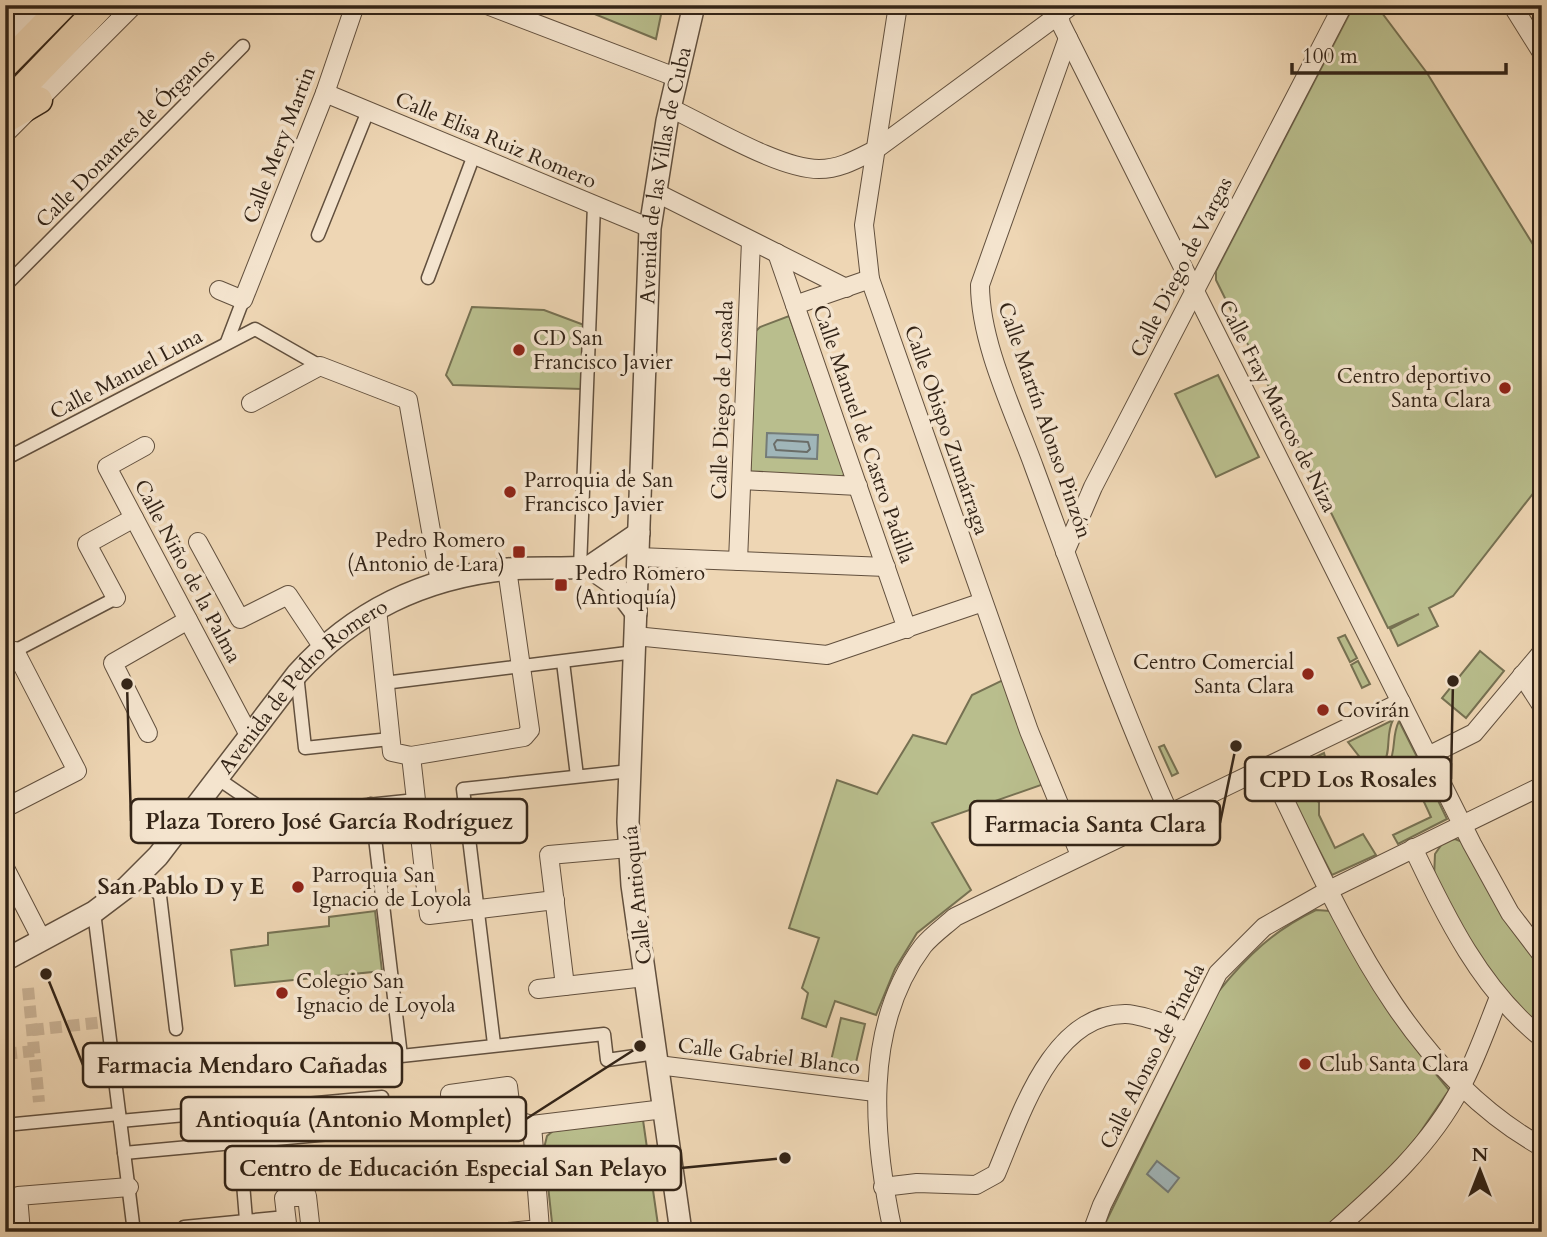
<svg xmlns="http://www.w3.org/2000/svg" width="1547" height="1237" font-family="Cardo,serif">
<style>
.green{fill:#b9be8d;stroke:#767152;stroke-width:2}
.water{fill:#a0b6b9;stroke:#747c78;stroke-width:2}
.lines{fill:none;stroke-linecap:round;stroke-linejoin:round}
.shore{stroke:#6a6d68;stroke-width:2}
.pedestrian-tunnel{stroke:#c9b295;stroke-width:12;stroke-dasharray:12 6;stroke-linecap:butt}
.pedestrian-casing{stroke:#62503e;stroke-width:15}
.minor-casing{stroke:#62503e;stroke-width:20}
.tertiary-casing{stroke:#62503e;stroke-width:24}
.secondary-casing{stroke:#332417;stroke-width:27}
.primary-casing{stroke:#332417;stroke-width:29}
.pedestrian{stroke:#f4e4ce;stroke-width:12}
.minor{stroke:#f4e4ce;stroke-width:18}
.tertiary{stroke:#f4e4ce;stroke-width:21}
.secondary{stroke:#f4e4ce;stroke-width:24}
.primary{stroke:#eed6b4;stroke-width:26}
.poi-dot{fill:#8f2418;stroke:#f4e4ce;stroke-width:2.5}
.labels{text-anchor:middle;stroke-width:7;stroke-linejoin:round;paint-order:stroke}
.street-label{font-size:21px;fill:#332417;stroke:#f4e4ce}
.poi-label{font-size:21px;fill:#332417;stroke:#f4e4ce;text-anchor:start}
.neighbourhood-label{font-size:23px;font-weight:bold;fill:#332417;stroke:#f4e4ce}
.leader{fill:none;stroke:#332417;stroke-width:2.5}
.callout-dot{fill:#332417;stroke:#f4e4ce;stroke-width:2.5}
.callout{fill:#f4e4ce;stroke:#332417;stroke-width:2.5}
.callout-label{font-size:23px;text-anchor:middle;font-weight:bold;fill:#332417}
</style>
<rect width="100%" height="100%" fill="#eed6b4"/>
<filter id="stains"><feTurbulence type="fractalNoise" baseFrequency=".00286" numOctaves="4"/><feColorMatrix values="0 0 0 0 .2 0 0 0 0 .09 0 0 0 0 .02 0 0 0 .5 -.17"/></filter>
<radialGradient id="worn" r=".72"><stop offset=".6" stop-color="#630" stop-opacity="0"/><stop offset="1" stop-color="#630" stop-opacity=".3"/></radialGradient>
<g class="green">
<polygon points="589,5 663,5 656,39 587,11"/>
<polygon points="1354,5 1376,5 1427,73 1542,259 1542,482 1453,596 1429,608 1438,626 1398,646 1390,629 1419,614 1388,628 1216,280 1216,271"/>
<polygon points="472,307 544,310 584,325 582,389 453,385 446,375"/>
<polygon points="789,316 845,473 842,477 750,473 756,331 760,327"/>
<polygon points="1218,375 1259,457 1216,477 1175,394"/>
<polygon points="1345,635 1357,658 1350,662 1338,638"/>
<polygon points="1480,651 1504,671 1466,718 1442,698"/>
<polygon points="1358,661 1370,684 1362,688 1351,665"/>
<polygon points="1003,680 1044,784 932,823 971,890 917,933 895,969 876,1015 835,1001 826,1027 802,1018 808,993 802,988 819,938 789,928 837,780 877,794 913,735 946,744 972,695"/>
<path d="M1393,720C1385,735 1392,750 1383,765H1369L1367,760H1362L1348,742Z"/>
<path d="M1399,721L1424,771C1407,779 1402,776 1388,766C1397,750 1391,737 1399,721Z"/>
<polygon points="1164,745 1178,773 1172,776 1159,747"/>
<path d="M1324,753L1331,778L1321,796C1306,792 1304,778 1284,772Z"/>
<path d="M1282,778C1298,781 1304,796 1319,802V815L1335,848L1363,834L1376,855L1332,875Z"/>
<polygon points="1430,784 1447,819 1398,844 1393,835 1431,817 1418,789"/>
<polygon points="1455,839 1465,843 1525,944 1542,965 1542,1031 1488,972 1434,878 1435,854 1444,841"/>
<path d="M1316,910L1331,911C1367,979 1399,1031 1449,1090L1417,1137L1387,1173L1320,1232H1101L1218,992C1247,956 1274,930 1316,910Z"/>
<polygon points="375,911 382,971 235,986 231,950 268,945 268,933 329,926 329,917"/>
<polygon points="841,1018 865,1024 854,1071 830,1065"/>
<polygon points="643,1120 659,1232 553,1232 544,1148 547,1136 553,1131"/>
</g>
<g class="water">
<polygon points="767,433 818,435 817,459 766,457"/>
<polygon points="1157,1161 1179,1178 1168,1192 1147,1174"/>
</g>
<g class="lines">
<polygon class="shore" points="777,440 808,442 810,449 807,452 776,450 774,444"/>
<g class="pedestrian-tunnel">
<polyline points="28,988 39,1102"/>
<polyline points="32,1030 104,1022"/>
<polyline points="5,1054 34,1051"/>
</g>
<g class="pedestrian-casing">
<g id="pedestrian">
<polyline points="318,235 368,111"/>
<polyline points="428,278 474,155"/>
<polyline points="5,286 243,46"/>
<polyline points="227,342 243,300"/>
<polyline points="5,459 255,329 320,366"/>
<polyline points="580,568 594,205"/>
<polyline points="5,656 116,598"/>
<polyline points="563,662 577,776"/>
<polyline points="297,674 305,748 390,739"/>
<polyline points="384,683 635,652"/>
<polyline points="217,778 271,815 416,800"/>
<polyline points="371,804 401,1056 604,1034 607,1060 656,1053"/>
<polyline points="141,873 160,896 176,1029"/>
<polyline points="94,912 134,1232"/>
<polyline points="494,1044 463,789 630,771"/>
<polyline points="237,1110 247,1232"/>
<polyline points="120,1121 382,1097"/>
<polyline points="5,1125 119,1114"/>
<polyline points="124,1153 385,1129"/>
<polyline points="404,1178 492,1170"/>
<polyline points="184,1227 286,1217"/>
</g>
</g>
<g class="minor-casing">
<g id="minor">
<polyline points="487,5 678,78"/>
<polyline points="898,5 864,225 870,279 1029,731 1080,855"/>
<polyline points="1057,5 1061,24 1472,844 1510,913 1542,955"/>
<polyline points="1512,5 1542,53"/>
<path d="M1068,38L980,285C980,343 1014,412 1034,467C1077,583 1118,700 1169,813"/>
<polyline points="325,93 650,228"/>
<path d="M670,108C709,126 779,169 819,169C840,169 857,159 875,150L1072,5"/>
<polyline points="5,134 134,5"/>
<polyline points="655,192 846,288"/>
<polyline points="777,253 907,629"/>
<polyline points="219,290 243,300 325,93 355,5"/>
<polyline points="795,305 870,279"/>
<polyline points="251,403 320,366 408,400 440,582"/>
<polyline points="145,446 107,467 249,735"/>
<polyline points="742,480 858,486"/>
<polyline points="198,542 240,619 288,595 322,646"/>
<polyline points="1065,552 1093,487 1343,5"/>
<polyline points="638,557 886,567"/>
<polyline points="738,561 751,241"/>
<polyline points="116,598 87,544 134,518"/>
<polyline points="377,609 392,752 411,756 524,737 530,730 507,569"/>
<polyline points="635,636 827,655 983,602"/>
<polyline points="1522,675 1542,706"/>
<polyline points="148,733 113,663 188,620"/>
<polyline points="1430,755 1474,733 1542,652"/>
<polyline points="411,756 429,915 555,900"/>
<path d="M1268,766C1337,905 1400,1068 1542,1147"/>
<polyline points="5,808 77,771 15,651"/>
<path d="M1413,848C1446,917 1481,990 1542,1038"/>
<polyline points="5,868 42,940"/>
<polyline points="565,986 549,855 629,848"/>
<polyline points="538,989 645,977"/>
<polyline points="658,1065 875,1092"/>
<polyline points="512,1119 508,1086 450,1094 455,1125 512,1119 532,1125 664,1109"/>
<path d="M883,1187L917,1183L976,1185L996,1174C1020,1118 1051,1013 1126,1014C1146,1015 1169,1026 1188,1031"/>
<polyline points="21,1232 18,1196 129,1187"/>
<polyline points="288,1232 284,1198 307,1196 311,1232"/>
<polyline points="508,1232 540,1229 532,1125"/>
<path d="M893,1232C873,1139 862,1027 923,946C932,935 945,926 955,917L1401,702"/>
<polyline points="1092,1232 1102,1205 1218,973 1264,927 1329,890 1542,786"/>
<path d="M1333,1232C1382,1189 1431,1145 1461,1087C1476,1059 1487,1027 1499,997"/>
</g>
</g>
<g class="tertiary-casing">
<g id="tertiary">
<polyline points="589,567 615,585 636,613"/>
<polyline points="589,567 639,533"/>
<path id="s1" d="M5,960L94,912L127,887L158,856L297,674C354,611 423,578 508,569C535,567 562,569 589,567"/>
<path id="s2" d="M681,1232L632,885L628,822L650,228L667,121L694,5"/>
</g>
</g>
<g class="secondary-casing">
<polyline id="secondary" points="5,44 30,12 31,5"/>
</g>
<g class="primary-casing">
<g id="primary">
<polyline points="5,65 64,5"/>
<polyline points="5,106 102,5"/>
<polyline points="5,120 39,100"/>
</g>
</g>
<use href="#pedestrian" class="pedestrian"/>
<use href="#minor" class="minor"/>
<use href="#tertiary" class="tertiary"/>
<use href="#secondary" class="secondary"/>
<use href="#primary" class="primary"/>
</g>
<g class="poi-dot">
<circle cx="519" cy="350" r="7"/>
<circle cx="1505" cy="388" r="7"/>
<circle cx="510" cy="492" r="7"/>
<rect x="512" y="545" width="14" height="14" rx="3.5"/>
<rect x="554" y="578" width="14" height="14" rx="3.5"/>
<circle cx="1308" cy="674" r="7"/>
<circle cx="1323" cy="710" r="7"/>
<circle cx="298" cy="887" r="7"/>
<circle cx="282" cy="993" r="7"/>
<circle cx="1305" cy="1064" r="7"/>
</g>
<g class="labels">
<g class="street-label">
<text transform="translate(125 138) rotate(-45)" y="7">Calle Donantes de Órganos</text>
<text transform="translate(496 140) rotate(23)" y="7">Calle Elisa Ruiz Romero</text>
<text transform="translate(279 145) rotate(-69)" y="7">Calle Mery Martin</text>
<text dy="7" stroke="none"><textPath href="#s2" startOffset="1062">Avenida de las Villas de Cuba</textPath></text>
<text transform="translate(1181 267) rotate(-63)" y="7">Calle Diego de Vargas</text>
<text transform="translate(126 374) rotate(-28)" y="7">Calle Manuel Luna</text>
<text transform="translate(722 400) rotate(-88)" y="7">Calle Diego de Losada</text>
<text transform="translate(1278 406) rotate(63)" y="7">Calle Fray Marcos de Niza</text>
<text transform="translate(1045 420) rotate(71)" y="7">Calle Martín Alonso Pinzón</text>
<text transform="translate(947 430) rotate(71)" y="7">Calle Obispo Zumárraga</text>
<text transform="translate(864 434) rotate(71)" y="7">Calle Manuel de Castro Padilla</text>
<text transform="translate(188 571) rotate(62)" y="7">Calle Niño de la Palma</text>
<text dy="7" stroke="none"><textPath href="#s1" startOffset="411">Avenida de Pedro Romero</textPath></text>
<text transform="translate(637 895) rotate(-96)" y="7">Calle Antioquía</text>
<text transform="translate(769 1056) rotate(7)" y="7">Calle Gabriel Blanco</text>
<text transform="translate(1152 1056) rotate(-63)" y="7">Calle Alonso de Pineda</text>
</g>
<g class="poi-label">
<text x="533" y="345">CD San<tspan x="533" dy="24">Francisco Javier</tspan></text>
<text x="1491" y="383" text-anchor="end">Centro deportivo<tspan x="1491" dy="24">Santa Clara</tspan></text>
<text x="524" y="487">Parroquia de San<tspan x="524" dy="24">Francisco Javier</tspan></text>
<text x="505" y="547" text-anchor="end">Pedro Romero<tspan x="505" dy="24">(Antonio de Lara)</tspan></text>
<text x="575" y="580">Pedro Romero<tspan x="575" dy="24">(Antioquía)</tspan></text>
<text x="1294" y="669" text-anchor="end">Centro Comercial<tspan x="1294" dy="24">Santa Clara</tspan></text>
<text x="1337" y="717">Covirán</text>
<text x="312" y="882">Parroquia San<tspan x="312" dy="24">Ignacio de Loyola</tspan></text>
<text x="296" y="988">Colegio San<tspan x="296" dy="24">Ignacio de Loyola</tspan></text>
<text x="1319" y="1071">Club Santa Clara</text>
</g>
<g class="neighbourhood-label">
<text x="181" y="894">San Pablo D y E</text>
</g>
</g>
<path class="leader" d="M1453 681L1451 779M127 684L131 821M1236 746L1220 823M46 974L83 1065M640 1046L526 1119M785 1158L681 1168"/>
<g class="callout-dot">
<circle cx="1453" cy="681" r="7"/>
<circle cx="127" cy="684" r="7"/>
<circle cx="1236" cy="746" r="7"/>
<circle cx="46" cy="974" r="7"/>
<circle cx="640" cy="1046" r="7"/>
<circle cx="785" cy="1158" r="7"/>
</g>
<g class="callout">
<rect x="1245" y="757" width="206" height="44" rx="7"/>
<rect x="131" y="799" width="396" height="44" rx="7"/>
<rect x="970" y="801" width="250" height="44" rx="7"/>
<rect x="83" y="1043" width="319" height="44" rx="7"/>
<rect x="181" y="1097" width="345" height="44" rx="7"/>
<rect x="225" y="1146" width="456" height="44" rx="7"/>
</g>
<g class="callout-label">
<text x="1348" y="787">CPD Los Rosales</text>
<text x="329" y="829">Plaza Torero José García Rodríguez</text>
<text x="1095" y="832">Farmacia Santa Clara</text>
<text x="242" y="1073">Farmacia Mendaro Cañadas</text>
<text x="354" y="1127">Antioquía (Antonio Momplet)</text>
<text x="453" y="1176">Centro de Educación Especial San Pelayo</text>
</g>
<rect width="1547" height="1237" fill="none" stroke="#eed6b4" stroke-width="28"/>
<rect x="7" y="7" width="1533" height="1223" fill="none" stroke="#332417" stroke-width="3.5"/>
<rect x="14" y="14" width="1519" height="1209" fill="none" stroke="#332417" stroke-width="2"/>
<g transform="translate(1480 1171)" stroke="#f4e4ce" stroke-width="5" paint-order="stroke">
<path d="M0-5L12 26L0 18L-12 26Z" fill="#332417"/>
<text y="-10" font-size="19" font-weight="bold" text-anchor="middle" fill="#332417">N</text>
</g>
<path d="M1292 63v10h214v-10" fill="none" stroke="#332417" stroke-width="3.5"/>
<text x="1302" y="63" font-size="21" fill="#332417" stroke="#f4e4ce" stroke-width="5" paint-order="stroke">100 m</text>
<rect width="100%" height="100%" filter="url(#stains)"/>
<rect width="100%" height="100%" fill="url(#worn)"/>
</svg>
